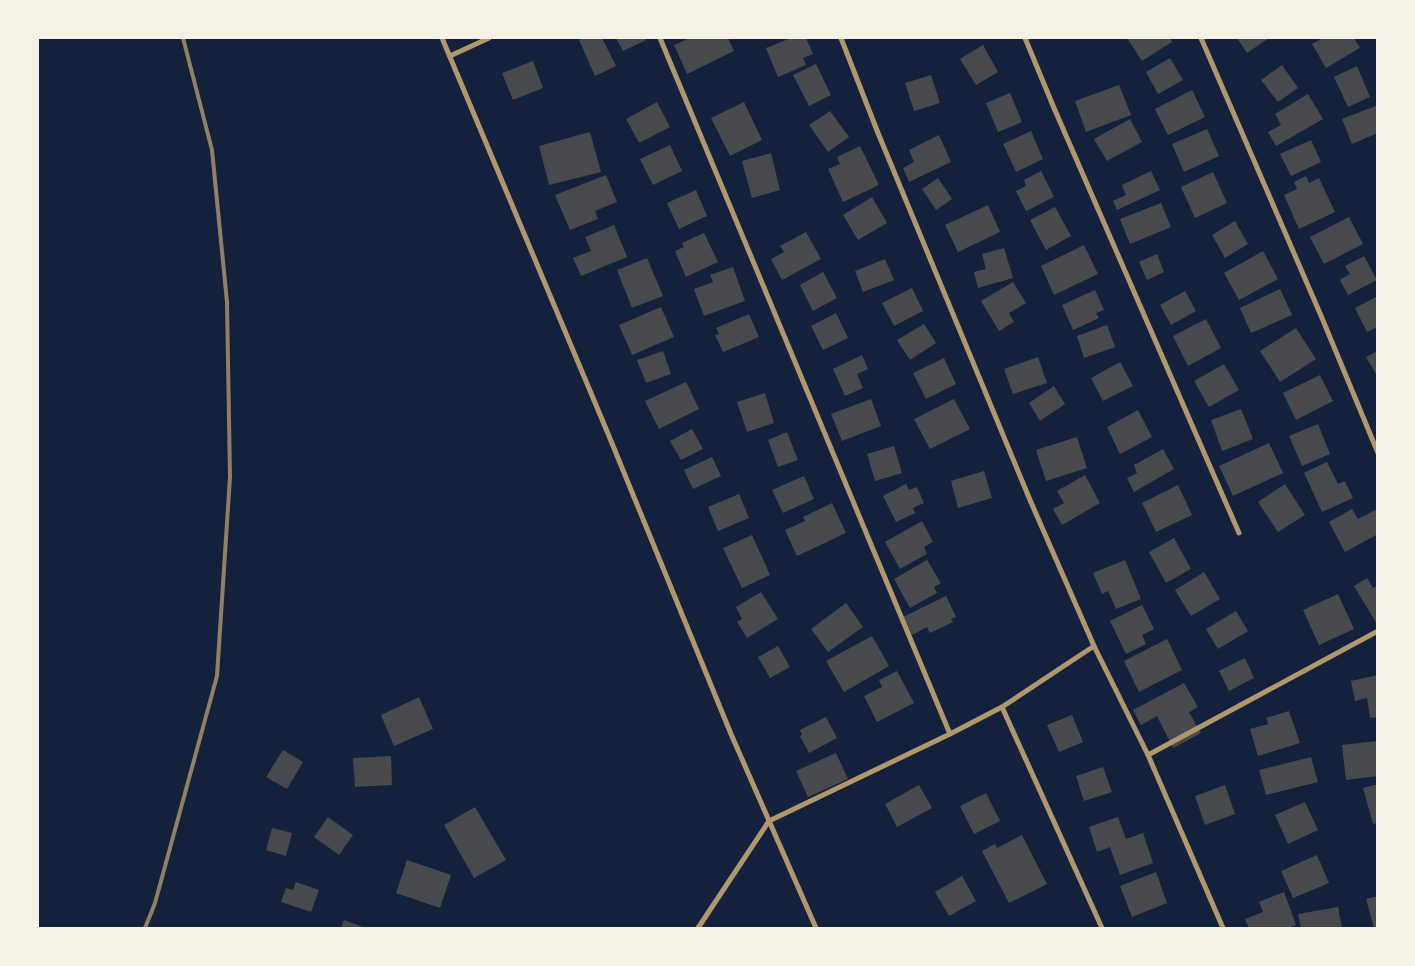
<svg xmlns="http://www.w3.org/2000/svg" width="1415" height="966" font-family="Commissioner,sans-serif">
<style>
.building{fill:#48494c}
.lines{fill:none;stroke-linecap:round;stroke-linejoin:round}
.minor{stroke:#b1986c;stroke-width:5}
.rail{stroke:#918062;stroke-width:4}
</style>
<rect width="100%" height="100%" fill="#14213d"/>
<g class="building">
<polygon points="584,38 602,38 616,66 595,76 579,40"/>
<polygon points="616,38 644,38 646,40 623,51"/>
<polygon points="690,38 728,38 734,51 687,74 674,45"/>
<polygon points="791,38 806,38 813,54 803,58 806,65 778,77 766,48"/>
<polygon points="1127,38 1170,38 1172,42 1142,61"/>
<polygon points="1237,38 1269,38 1247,53"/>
<polygon points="1323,38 1354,38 1360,48 1326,68 1312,44"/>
<polygon points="983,45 998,72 976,85 960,59"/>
<polygon points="1170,58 1183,80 1158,94 1146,72"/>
<polygon points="533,61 543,88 513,100 502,73"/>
<polygon points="816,64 831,95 809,106 793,75"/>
<polygon points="1282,65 1298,88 1278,102 1261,80"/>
<polygon points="1357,66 1370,97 1348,107 1334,77"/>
<polygon points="931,75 940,103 914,111 905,83"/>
<polygon points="1119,85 1131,115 1086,132 1075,101"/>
<polygon points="1192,90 1205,117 1168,135 1155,109"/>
<polygon points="1010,93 1022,122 998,132 986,103"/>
<polygon points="1308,94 1323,119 1276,146 1268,132 1281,125 1275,114"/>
<polygon points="657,102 670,127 639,143 626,119"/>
<polygon points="744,102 762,140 730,156 711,118"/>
<polygon points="1378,105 1378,133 1352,144 1342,119"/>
<polygon points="830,111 849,137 828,152 809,125"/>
<polygon points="1130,119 1142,142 1107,161 1094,139"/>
<polygon points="1207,129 1219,156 1184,172 1172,144"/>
<polygon points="1031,131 1043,159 1016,172 1003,144"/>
<polygon points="590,132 601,172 549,185 539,146"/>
<polygon points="939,135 951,162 909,182 903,168 914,162 909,150"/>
<polygon points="1311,140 1321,162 1291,176 1280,154"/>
<polygon points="670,145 682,171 653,185 640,159"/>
<polygon points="860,146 879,185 843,202 828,169 840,164 837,157"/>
<polygon points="771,153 780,190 752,198 742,161"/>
<polygon points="1041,171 1054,197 1026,211 1016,191 1026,186 1024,180"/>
<polygon points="1151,171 1160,190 1117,210 1113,201 1126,195 1122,185"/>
<polygon points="1213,172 1227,203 1195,218 1181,187"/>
<polygon points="606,175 617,202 595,211 598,219 570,230 555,195"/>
<polygon points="1306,176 1309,183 1319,178 1335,212 1299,229 1284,195 1297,189 1294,182"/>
<polygon points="938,178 952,199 936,210 922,189"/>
<polygon points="696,190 707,216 679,229 667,203"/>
<polygon points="872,197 887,223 858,240 843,215"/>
<polygon points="1161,203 1171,227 1130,244 1120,219"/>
<polygon points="988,205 1000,232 958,252 945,225"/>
<polygon points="1055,207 1071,236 1046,250 1030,220"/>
<polygon points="1349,217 1363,244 1324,264 1310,237"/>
<polygon points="1235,221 1248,244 1225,258 1212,235"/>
<polygon points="614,225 627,257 581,276 573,258 591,251 585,237"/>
<polygon points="806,232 821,259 782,280 771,259 784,252 780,246"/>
<polygon points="704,233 718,262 686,277 675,251 684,247 682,243"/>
<polygon points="1084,245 1098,274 1054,295 1041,266"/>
<polygon points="1004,248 1013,278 978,288 974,272 986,269 982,254"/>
<polygon points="1263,251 1278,279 1239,300 1224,273"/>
<polygon points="1157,254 1164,272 1147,280 1139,262"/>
<polygon points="1364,256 1377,280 1348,295 1340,280 1350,274 1345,266"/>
<polygon points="647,258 663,296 632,308 617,270"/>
<polygon points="885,259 894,280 863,292 855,271"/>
<polygon points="733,267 745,301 704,316 694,289 713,282 710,275"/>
<polygon points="823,272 837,298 813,311 800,285"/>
<polygon points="1013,282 1026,303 1009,313 1014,322 999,331 981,301"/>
<polygon points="912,288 923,311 894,326 882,303"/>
<polygon points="1280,289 1292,315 1251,333 1240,308"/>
<polygon points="1095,290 1104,310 1096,313 1099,318 1073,330 1062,305"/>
<polygon points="1185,291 1196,311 1171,325 1160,305"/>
<polygon points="1378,296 1378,319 1376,320 1378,327 1367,332 1355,308"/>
<polygon points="661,307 674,337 632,355 619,325"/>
<polygon points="836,313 848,338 823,350 811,326"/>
<polygon points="749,314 759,337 723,352 715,335 719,334 716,328"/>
<polygon points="1206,319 1221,348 1188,366 1173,336"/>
<polygon points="924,324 936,343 910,360 897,340"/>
<polygon points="1107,325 1115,347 1084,358 1077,336"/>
<polygon points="1296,328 1316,359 1280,382 1260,351"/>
<polygon points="663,351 671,374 646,383 637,360"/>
<polygon points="1378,351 1378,377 1366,357"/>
<polygon points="862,355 868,369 857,374 863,388 845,396 833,369"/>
<polygon points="1038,357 1047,383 1013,394 1004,369"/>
<polygon points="944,358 956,384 926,399 913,373"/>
<polygon points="1120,362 1133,386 1103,401 1091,378"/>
<polygon points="1224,364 1239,390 1209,407 1194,381"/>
<polygon points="1320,375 1333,401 1296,420 1283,393"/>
<polygon points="686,382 699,409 659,429 645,401"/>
<polygon points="1054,386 1065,404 1040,421 1029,403"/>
<polygon points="765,393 774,423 747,432 737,402"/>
<polygon points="871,399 881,426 842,441 831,414"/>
<polygon points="954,399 970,429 930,449 914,419"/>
<polygon points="1241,409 1253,439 1222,451 1211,420"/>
<polygon points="1138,410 1152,437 1120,454 1107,427"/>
<polygon points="1318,424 1330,454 1302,466 1289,436"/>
<polygon points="692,429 703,449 681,460 670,441"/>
<polygon points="787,432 798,460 778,467 768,440"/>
<polygon points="1077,437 1087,468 1046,481 1036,450"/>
<polygon points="1269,443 1283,473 1233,496 1219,466"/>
<polygon points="894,446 902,473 875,481 867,454"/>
<polygon points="1163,449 1174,469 1134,492 1127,478 1137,473 1134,465"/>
<polygon points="712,457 721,476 693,489 684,470"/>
<polygon points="1327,462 1338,484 1345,481 1353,498 1322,512 1304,473"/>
<polygon points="984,471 992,498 958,508 951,481"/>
<polygon points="1085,475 1100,503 1062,525 1053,509 1064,503 1057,491"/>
<polygon points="804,476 814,499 783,513 772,490"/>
<polygon points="906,484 909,490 917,487 924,503 913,508 915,513 896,522 883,496"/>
<polygon points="1285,484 1305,515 1278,532 1258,502"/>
<polygon points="1178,485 1192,515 1156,532 1142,503"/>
<polygon points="739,494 749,518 718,531 708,507"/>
<polygon points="832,503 846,533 797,556 785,530 805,521 803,517"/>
<polygon points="1352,509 1358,519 1375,510 1378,514 1378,534 1345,552 1329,522"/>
<polygon points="922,521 933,542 924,547 927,554 900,569 885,542"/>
<polygon points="752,535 770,575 742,588 723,548"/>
<polygon points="1174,538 1191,569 1166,583 1149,552"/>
<polygon points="927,560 941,583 934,587 937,593 910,608 894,579"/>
<polygon points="1125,560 1141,599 1116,609 1108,591 1102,594 1093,573"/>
<polygon points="1204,572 1220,599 1191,616 1175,590"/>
<polygon points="1367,578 1373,588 1378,585 1378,626 1354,586"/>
<polygon points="761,592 778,619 747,638 737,622 742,619 736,607"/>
<polygon points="1338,594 1354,629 1319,645 1303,610"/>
<polygon points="946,596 956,617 951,619 953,622 930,633 927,627 912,635 903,617"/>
<polygon points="846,603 863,627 828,652 811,629"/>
<polygon points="1142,605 1154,629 1142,635 1146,644 1126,654 1110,621"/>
<polygon points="1236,611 1248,631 1218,649 1206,629"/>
<polygon points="872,636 889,666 844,692 826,661"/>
<polygon points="1167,639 1182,670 1139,692 1124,661"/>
<polygon points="778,646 790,667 770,678 758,657"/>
<polygon points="1245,658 1254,678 1229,691 1219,671"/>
<polygon points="897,671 914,703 877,722 864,696 882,687 879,680"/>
<polygon points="1378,675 1378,717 1370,718 1367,698 1355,701 1351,681"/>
<polygon points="1184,683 1198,707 1189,712 1201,733 1173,748 1157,716 1141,725 1133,710"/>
<polygon points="419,697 433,729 394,746 381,715"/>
<polygon points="1289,711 1300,743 1258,756 1250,729 1268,724 1266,718"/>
<polygon points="1072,715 1083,742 1059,752 1047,725"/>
<polygon points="826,717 837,738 809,753 800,736 802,735 800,730"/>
<polygon points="1378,741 1378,776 1346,780 1342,745"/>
<polygon points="283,750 303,762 287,789 266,777"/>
<polygon points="836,753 848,779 808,797 796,771"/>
<polygon points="391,756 392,785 355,787 353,758"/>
<polygon points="1311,757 1318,782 1266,795 1259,770"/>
<polygon points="1103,767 1112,792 1084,801 1076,776"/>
<polygon points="1378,784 1378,823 1373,824 1363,788"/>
<polygon points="919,785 932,808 897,827 885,804"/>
<polygon points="1225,785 1235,814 1205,825 1195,796"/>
<polygon points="986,793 1000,821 974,834 960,806"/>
<polygon points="1305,802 1318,830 1288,844 1275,815"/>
<polygon points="475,807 506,860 474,878 444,825"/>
<polygon points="328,817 353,835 339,855 314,837"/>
<polygon points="1118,817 1126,839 1143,833 1153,863 1120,875 1110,847 1097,852 1089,827"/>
<polygon points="272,828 292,833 286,856 266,850"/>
<polygon points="1022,835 1047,884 1009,903 982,851 995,844 997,848"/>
<polygon points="1317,855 1329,883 1293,898 1281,871"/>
<polygon points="407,860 451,875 440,908 396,893"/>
<polygon points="1156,872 1167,903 1132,917 1120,886"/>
<polygon points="962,876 976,901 949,916 935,892"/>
<polygon points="296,882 319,890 311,912 281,902 286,888 293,890"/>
<polygon points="1284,892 1296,925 1288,928 1249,928 1245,919 1263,912 1259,902"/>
<polygon points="1378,896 1378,928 1374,928 1366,899"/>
<polygon points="1338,907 1342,928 1301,928 1298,914"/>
<polygon points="344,920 365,928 341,928"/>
</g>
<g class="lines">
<g class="minor">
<polyline points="442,38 609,436 731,734 816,928"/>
<polyline points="660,38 950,734"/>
<polyline points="841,38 878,133 1030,500 1094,646 1148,755 1223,928"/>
<polyline points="1025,38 1054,108 1239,533"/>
<polyline points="1201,38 1322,318 1378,453"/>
<polyline points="450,56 489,38"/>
<polyline points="1002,707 1094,646"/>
<polyline points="1148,755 1378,631"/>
<polyline points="698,928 769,821 950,734 1002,707 1102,928"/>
</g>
<polyline class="rail" points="145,928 155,903 217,676 230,477 227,302 212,150 183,38"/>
</g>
<rect width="1415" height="966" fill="none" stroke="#f6f1e7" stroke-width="78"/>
</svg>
